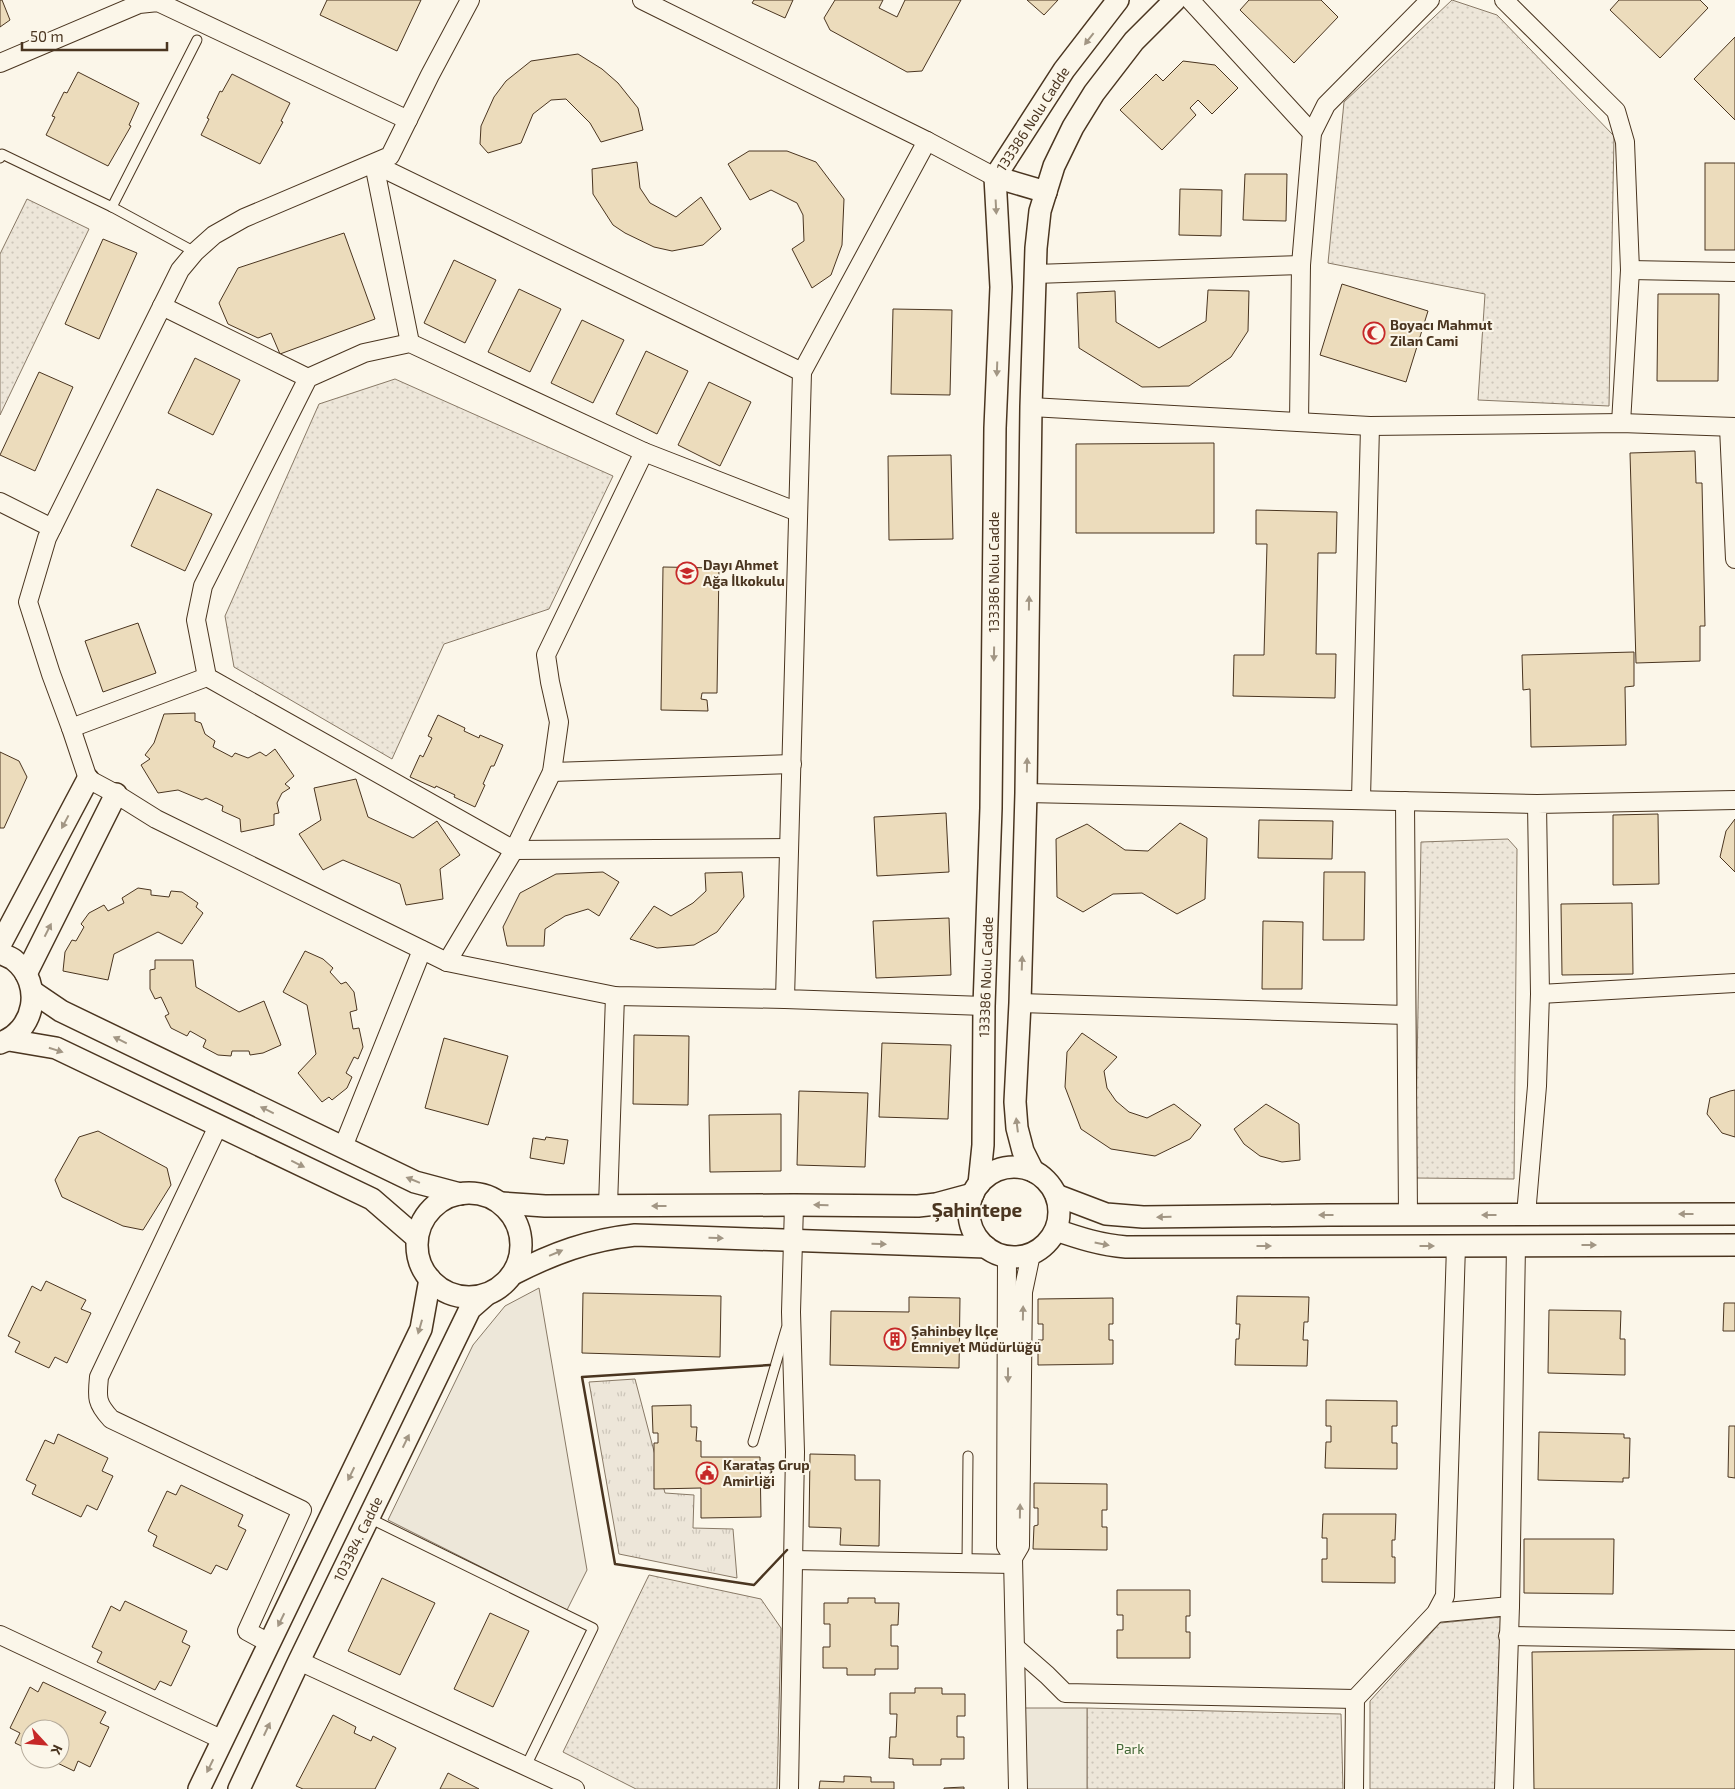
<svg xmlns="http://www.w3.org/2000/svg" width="1735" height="1789" font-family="'Exo 2',sans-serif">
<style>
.grass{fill:url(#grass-tufts);stroke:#887966}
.park{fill:url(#park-dots);stroke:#887966}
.parking{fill:#ede7d9;stroke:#887966}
.building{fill:#ecdcbc;stroke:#4a3520}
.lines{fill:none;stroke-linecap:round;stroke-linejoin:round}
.service-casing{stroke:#4a3520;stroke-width:11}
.minor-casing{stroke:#4a3520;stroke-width:20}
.tertiary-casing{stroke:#4a3520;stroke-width:24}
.service{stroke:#fbf6e9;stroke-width:9}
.minor{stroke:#fbf6e9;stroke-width:18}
.tertiary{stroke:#fbf6e9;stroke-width:21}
.wall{stroke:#4a3520;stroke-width:2.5}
.oneway{fill:#a29684}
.labels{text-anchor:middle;stroke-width:4;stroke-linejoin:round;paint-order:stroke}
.street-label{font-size:14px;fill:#4a3520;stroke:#fbf6e9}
.poi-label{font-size:14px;font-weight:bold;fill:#4a3520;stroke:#fbf6e9;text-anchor:start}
.park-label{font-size:14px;fill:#436837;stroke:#fbf6e9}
.district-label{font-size:19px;font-weight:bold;fill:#4a3520;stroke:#fbf6e9}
</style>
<defs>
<pattern id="grass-tufts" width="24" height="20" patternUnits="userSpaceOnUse" patternTransform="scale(1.25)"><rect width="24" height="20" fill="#ede6d9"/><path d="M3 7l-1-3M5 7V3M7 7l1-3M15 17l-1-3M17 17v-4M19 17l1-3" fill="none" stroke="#cdc6ba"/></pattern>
<pattern id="park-dots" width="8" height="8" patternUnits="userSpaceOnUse" patternTransform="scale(1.25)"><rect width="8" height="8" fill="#ede6d9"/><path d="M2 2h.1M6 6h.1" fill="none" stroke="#cdc6ba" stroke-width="1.8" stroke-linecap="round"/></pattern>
</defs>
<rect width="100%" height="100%" fill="#fbf6e9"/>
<polygon class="grass" points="635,1379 665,1493 694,1495 693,1528 733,1529 737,1578 619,1554 589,1382"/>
<g class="park">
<polygon points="1452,0 1497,15 1614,136 1609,406 1478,400 1485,294 1328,263 1344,102"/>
<polygon points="27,199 89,229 0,415 0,254"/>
<polygon points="395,379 613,476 549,609 444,644 392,759 234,667 225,616 319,404"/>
<polygon points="1508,839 1517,849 1514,1179 1415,1178 1421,842"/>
<polygon points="649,1575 761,1599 781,1628 777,1789 636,1789 563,1752"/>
<polygon points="1501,1617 1499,1789 1370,1789 1370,1701 1440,1623"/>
<polygon points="1087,1708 1341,1714 1343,1789 1087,1789"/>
</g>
<g class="parking">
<polygon points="539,1288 587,1570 567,1610 388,1520 473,1345 505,1306"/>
<polygon points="1025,1708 1087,1708 1087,1789 1026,1789"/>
</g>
<g class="building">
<polygon points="0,0 2,0 10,20 0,27"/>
<polygon points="327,0 421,0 397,51 320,15"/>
<polygon points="754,0 793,0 785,18 752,3"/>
<polygon points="835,0 883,0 879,8 897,17 905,0 961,0 922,71 907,72 830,30 824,18"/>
<polygon points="1027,0 1058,0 1044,15"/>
<polygon points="1249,0 1321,0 1338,17 1294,63 1240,10"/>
<polygon points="1619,0 1700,0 1708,8 1660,58 1610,10"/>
<polygon points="1735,37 1735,120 1694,79"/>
<polygon points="578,54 602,69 618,83 638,108 643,130 601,142 590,123 566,99 551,100 533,114 521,143 488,153 480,144 481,126 494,97 506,81 531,61"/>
<polygon points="1183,61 1215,65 1238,88 1212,114 1198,100 1190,108 1196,115 1162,150 1120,110 1156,74 1163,81"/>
<polygon points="78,72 139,103 129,125 131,126 108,166 46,135 55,117 52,116 64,92 67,93"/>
<polygon points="232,74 290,103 281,121 283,122 260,164 201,135 209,119 207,118 220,91 222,92"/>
<polygon points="749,151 787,151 816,162 844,199 842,245 831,275 812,288 792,249 804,241 803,215 797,203 771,190 750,200 728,164"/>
<polygon points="637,162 640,188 650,203 676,217 701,197 721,229 703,245 672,251 654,247 625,233 613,225 593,194 592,169"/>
<rect x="1705" y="163" width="30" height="87"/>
<polygon points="1245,174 1287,174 1286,221 1243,220"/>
<polygon points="1180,189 1222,190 1221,236 1179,235"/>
<polygon points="344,233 375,319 280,354 271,333 258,338 228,324 219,303 238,268"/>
<polygon points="103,239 137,253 99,339 65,324"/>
<polygon points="454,260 496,280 465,343 424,323"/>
<polygon points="1342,284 1428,311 1406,382 1320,355"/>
<polygon points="519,289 561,309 530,372 488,352"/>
<polygon points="1208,290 1249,291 1248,331 1231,357 1189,386 1142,387 1079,348 1077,293 1115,291 1116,322 1159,348 1206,321"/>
<polygon points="1658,294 1719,294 1718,381 1657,381"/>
<polygon points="893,309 952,310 950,395 891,394"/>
<polygon points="582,320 624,340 593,403 551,383"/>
<polygon points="646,351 688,371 657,434 616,414"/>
<polygon points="195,358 240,380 213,435 168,413"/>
<polygon points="39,372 73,387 35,471 0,455"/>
<polygon points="709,382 751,402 720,466 678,445"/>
<polygon points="1214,443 1214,533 1076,533 1076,444"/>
<polygon points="1695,451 1696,483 1702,483 1705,626 1700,626 1700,661 1636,663 1630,453"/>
<polygon points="951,455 953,539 889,540 888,456"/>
<polygon points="157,489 212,514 185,571 131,546"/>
<polygon points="1256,510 1337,512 1336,553 1318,553 1316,654 1336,654 1335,698 1233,696 1234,655 1264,655 1267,544 1256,544"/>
<polygon points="663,567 719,568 717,693 702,693 701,699 707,700 708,711 661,710"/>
<polygon points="138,623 156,673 103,692 85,641"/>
<polygon points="1634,652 1634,686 1625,687 1626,745 1531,747 1530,689 1523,690 1522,655"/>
<polygon points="195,713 195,721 201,723 205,734 215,741 213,747 232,757 235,753 248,758 260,752 266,756 275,749 294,776 285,784 290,788 282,793 277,803 279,813 274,814 274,825 241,832 240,819 222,811 223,806 206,798 202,800 178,790 158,793 141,765 150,759 145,755 154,743 164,714"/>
<polygon points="438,715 465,728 464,731 479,738 480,735 503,745 494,766 491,766 483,784 485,785 475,807 454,797 455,795 436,786 435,788 410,777 420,755 423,757 432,738 428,736"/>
<polygon points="0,752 19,761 27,777 4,828 0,828"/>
<polygon points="356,779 368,817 413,838 437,821 460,855 440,869 443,899 406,905 400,884 343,860 323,870 299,834 321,820 314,788"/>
<polygon points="946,813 949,872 877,876 874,817"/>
<polygon points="1658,814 1659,884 1613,885 1613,815"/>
<polygon points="1735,819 1735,872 1720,857 1726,831"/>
<polygon points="1259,820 1333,821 1332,859 1258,858"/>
<polygon points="1180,823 1207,838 1205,899 1177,914 1142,893 1113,894 1083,912 1057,897 1056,839 1087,824 1125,850 1148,851"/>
<polygon points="603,872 619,882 599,916 588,909 565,916 545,929 544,946 507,946 503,927 520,893 556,874"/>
<polygon points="742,872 744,897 717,932 694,945 657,948 630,939 654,906 671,916 693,903 706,891 705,873"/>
<polygon points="1324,872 1365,872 1364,940 1323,940"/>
<polygon points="138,888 151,890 151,895 169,897 171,891 182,892 198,903 196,907 203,913 182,944 158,932 114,954 108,980 63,971 65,952 72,940 76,941 84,927 81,924 89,913 104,905 108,911 124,903 122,898"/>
<polygon points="1632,903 1633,974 1562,975 1561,904"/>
<polygon points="949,918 951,975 876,978 873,921"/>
<polygon points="1263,921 1303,922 1302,989 1262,989"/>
<polygon points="305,951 323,959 333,968 330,972 341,984 346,982 354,992 357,1010 350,1012 353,1029 359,1028 363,1047 358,1059 354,1057 346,1073 352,1077 347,1088 332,1100 329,1097 322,1102 298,1073 316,1054 307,1005 283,992"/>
<polygon points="155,960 193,960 196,987 239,1012 264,1001 281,1045 263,1053 250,1055 249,1051 232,1051 231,1056 218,1055 203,1047 206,1040 190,1031 187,1036 171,1028 165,1016 169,1014 161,997 155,999 150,989 150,970 155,969"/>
<polygon points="1082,1033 1117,1057 1104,1071 1107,1088 1116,1101 1129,1112 1147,1118 1174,1104 1201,1125 1190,1139 1155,1156 1111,1149 1081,1129 1065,1087 1067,1052"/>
<polygon points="634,1035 689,1036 688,1105 633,1104"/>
<polygon points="444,1038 508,1056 488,1125 425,1108"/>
<polygon points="882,1043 951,1045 948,1119 879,1117"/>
<polygon points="1735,1090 1735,1137 1722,1133 1707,1114 1710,1098 1730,1091"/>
<polygon points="799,1091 868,1093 865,1167 797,1165"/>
<polygon points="1266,1104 1299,1124 1300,1160 1282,1162 1260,1156 1244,1144 1234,1129"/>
<polygon points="781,1114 781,1171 710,1172 709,1115"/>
<polygon points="98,1131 167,1168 171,1185 143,1230 123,1226 62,1197 55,1180 79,1137"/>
<polygon points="546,1137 568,1140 564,1164 530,1158 533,1138 545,1140"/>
<polygon points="46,1281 86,1300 81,1309 91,1313 67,1363 55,1357 49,1368 15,1352 20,1342 8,1336 32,1286 41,1291"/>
<polygon points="583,1293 721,1296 720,1357 582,1353"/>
<polygon points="1237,1296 1309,1297 1308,1322 1304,1322 1303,1340 1308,1340 1307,1366 1235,1365 1236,1339 1239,1339 1240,1324 1236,1324"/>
<polygon points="909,1297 960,1298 959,1368 830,1365 831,1311 909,1312"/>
<polygon points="1113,1298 1113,1324 1109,1324 1109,1340 1113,1340 1113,1364 1038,1365 1038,1340 1043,1340 1043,1324 1038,1324 1038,1299"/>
<polygon points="1724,1303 1735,1303 1735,1331 1723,1331"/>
<polygon points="1549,1310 1621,1311 1620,1339 1625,1339 1625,1375 1548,1373"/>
<polygon points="1326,1400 1397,1401 1397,1426 1392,1426 1392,1443 1397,1443 1397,1469 1325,1468 1326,1442 1331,1442 1331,1426 1326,1426"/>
<polygon points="691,1405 691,1427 697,1427 696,1441 701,1441 701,1457 760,1457 761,1517 701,1518 701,1488 654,1489 654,1443 658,1443 658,1433 653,1433 652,1406"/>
<polygon points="1729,1426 1735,1426 1735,1478 1728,1477"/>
<polygon points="1539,1432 1624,1434 1624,1438 1630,1438 1629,1478 1623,1478 1623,1482 1538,1480"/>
<polygon points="58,1434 108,1458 102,1471 113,1476 97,1510 87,1505 81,1517 32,1494 36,1485 26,1480 45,1440 54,1444"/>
<polygon points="810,1454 855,1455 855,1480 880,1480 879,1546 840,1545 841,1528 809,1527"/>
<polygon points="1034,1483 1107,1484 1107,1510 1102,1510 1102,1527 1107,1527 1107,1550 1033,1549 1034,1526 1038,1525 1038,1508 1034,1508"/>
<polygon points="181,1485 243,1515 238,1526 246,1530 227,1570 216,1565 211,1574 153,1546 157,1536 148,1531 167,1491 176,1495"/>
<polygon points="1323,1514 1396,1514 1395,1540 1392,1540 1392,1557 1395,1557 1395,1583 1322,1582 1322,1559 1327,1559 1327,1538 1322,1538"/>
<polygon points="1524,1539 1614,1539 1613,1594 1524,1593"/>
<polygon points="382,1578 435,1603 400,1675 348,1651"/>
<polygon points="1117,1590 1190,1590 1190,1616 1186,1616 1186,1632 1190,1632 1190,1658 1117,1658 1117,1630 1123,1630 1123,1615 1117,1615"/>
<polygon points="848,1598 875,1598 875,1603 899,1603 898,1625 891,1625 891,1646 898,1646 898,1669 875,1669 875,1675 847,1675 847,1668 823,1668 823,1647 830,1647 830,1624 824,1624 824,1603 848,1603"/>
<polygon points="125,1601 187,1631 182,1642 190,1646 171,1686 160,1681 155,1690 97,1662 102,1652 92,1647 111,1606 120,1611"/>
<polygon points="490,1613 529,1631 493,1707 454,1689"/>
<polygon points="1735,1649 1735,1789 1534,1789 1532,1652"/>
<polygon points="43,1682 106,1712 100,1723 109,1727 90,1767 78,1761 74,1771 49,1759 60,1759 60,1729 30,1729 30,1750 15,1743 20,1733 10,1728 30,1687 38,1692"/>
<polygon points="915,1688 942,1688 942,1694 965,1694 965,1716 957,1716 957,1737 964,1737 964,1759 941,1759 941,1765 913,1765 913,1759 889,1758 890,1737 896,1737 897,1714 890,1714 890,1693 915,1693"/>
<polygon points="333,1715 356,1727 354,1733 371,1741 373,1736 396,1748 375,1789 303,1789 296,1786"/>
<polygon points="448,1773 479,1789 440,1789"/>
<polygon points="844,1776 871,1777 871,1782 894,1782 894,1789 819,1789 820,1781 844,1782"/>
<polygon points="964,1787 964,1789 944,1789 944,1788"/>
</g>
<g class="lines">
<g class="service-casing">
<g id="service">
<polyline points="0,158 2,154 112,207 195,252"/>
<polyline points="112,207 197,40"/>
<polyline points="753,1442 786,1329"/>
<polyline points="369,1518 593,1628 526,1766"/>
<polyline points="967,1563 968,1456"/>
</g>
</g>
<g class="minor-casing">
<g id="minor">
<polyline points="470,0 430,75 390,156 244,218 214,235 195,252 180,270 47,538 28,602 51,674 71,728 88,779 116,794 156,819 447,962 615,996 785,999"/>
<polyline points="642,0 927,141 995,177"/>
<polyline points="1190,0 1312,133"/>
<polyline points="1504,0 1616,111 1625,142 1630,270 1621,423"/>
<polyline points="0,63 139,4 158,2 408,120"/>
<polyline points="374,164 802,372 927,141"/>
<polyline points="374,164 410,343"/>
<polyline points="1630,270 1735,272"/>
<polyline points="1035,274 1301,265"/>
<polyline points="162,306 308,378"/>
<polyline points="802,372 785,999 984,1006"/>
<polyline points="1031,407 1370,426 1621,423 1735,427"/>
<polyline points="1299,422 1301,265 1312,133 1326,105 1430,0"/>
<polyline points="1729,427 1735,559"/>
<polyline points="0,502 52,528"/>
<polyline points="71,728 207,677"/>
<polyline points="552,772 792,764"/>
<polyline points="1026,793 1537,804"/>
<polyline points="1361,799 1370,426"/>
<polyline points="1405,801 1408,1215"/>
<polyline points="789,848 514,850 207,677 196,620 203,586 308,378 364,353 410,343 644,452 798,512"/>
<polyline points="447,962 514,850 552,772 559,722 550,682 546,655 644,452"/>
<polyline points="1540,994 1735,983"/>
<polyline points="1020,1003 1406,1015"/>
<path d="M218,1126L99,1377C97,1397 96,1403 111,1419L302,1510L247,1631L269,1643"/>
<polyline points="343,1147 422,950"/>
<polyline points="608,1206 615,996"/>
<polyline points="1526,1215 1537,1086 1540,994 1537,804 1735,800"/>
<polyline points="1007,1256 1006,1546 1013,1558 1018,1789"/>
<polyline points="1013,1558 1020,1546 1023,1292 1031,1254"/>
<polyline points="793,1560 1013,1564"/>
<polyline points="1436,1613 1510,1606"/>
<polyline points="0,1635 223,1740"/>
<polyline points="1508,1636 1735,1640"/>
<polyline points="1015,1647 1047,1675 1065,1693 1355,1699"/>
<polyline points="299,1661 575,1789"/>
<polyline points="789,1789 795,1452 791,1312 794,1205"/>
<polyline points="1354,1789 1355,1699 1436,1613 1445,1596 1456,1246"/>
<polyline points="1504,1789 1510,1606 1516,1245"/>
</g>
</g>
<g class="tertiary-casing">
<g id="tertiary">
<polyline points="995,177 1046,192"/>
<polyline points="0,945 88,779"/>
<path d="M0,953C4,955 10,957 14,960C44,984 35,1031 0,1043"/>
<polyline points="26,974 116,794"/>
<polyline points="33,992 61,1011 415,1182 460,1194"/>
<polyline points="9,1040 56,1048 372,1199 417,1238"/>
<circle cx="1014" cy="1212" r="45"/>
<polyline points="1033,1171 1023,1151 1017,1128 1015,1102 1020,1003 1026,793 1031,407 1036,248 1040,211 1054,166 1073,127 1094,93 1134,41 1175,0"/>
<polyline points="979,1184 983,1145 984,1006 991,808 995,428 1001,287 995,177 1064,70 1118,0"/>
<circle cx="469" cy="1245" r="52"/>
<polyline points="1056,1195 1106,1214 1143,1217 1329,1215 1735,1214"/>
<polyline points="501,1203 545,1206 794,1205 918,1206 936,1204 973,1194"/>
<path d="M1056,1230C1079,1238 1101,1245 1126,1247L1735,1245"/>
<path d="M513,1274C554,1253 589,1240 635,1235L986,1247"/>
<polyline points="199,1789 421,1329 430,1279"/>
<polyline points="239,1789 299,1661 470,1309 486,1295"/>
</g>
</g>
<use href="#service" class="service"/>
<use href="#minor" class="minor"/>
<use href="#tertiary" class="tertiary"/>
<polyline class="wall" points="770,1365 582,1377 615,1564 754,1585 787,1550"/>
</g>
<defs><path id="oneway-solid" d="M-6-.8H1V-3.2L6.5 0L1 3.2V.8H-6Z" transform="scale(1.25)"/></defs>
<g class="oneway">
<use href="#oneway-solid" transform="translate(1089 39) rotate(128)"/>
<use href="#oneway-solid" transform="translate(996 207) rotate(87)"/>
<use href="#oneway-solid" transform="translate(997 369) rotate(92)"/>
<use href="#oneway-solid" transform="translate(1029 603) rotate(-89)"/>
<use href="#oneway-solid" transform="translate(994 654) rotate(91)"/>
<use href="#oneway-solid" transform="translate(1027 765) rotate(-89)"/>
<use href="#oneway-solid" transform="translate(65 822) rotate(118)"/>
<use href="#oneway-solid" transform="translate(48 930) rotate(-63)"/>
<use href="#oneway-solid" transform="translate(1022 963) rotate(-88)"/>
<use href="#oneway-solid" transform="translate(120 1040) rotate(-154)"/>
<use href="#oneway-solid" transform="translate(56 1050) rotate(18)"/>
<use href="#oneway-solid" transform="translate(267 1110) rotate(-154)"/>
<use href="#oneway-solid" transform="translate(1017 1125) rotate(-97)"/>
<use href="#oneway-solid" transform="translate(298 1164) rotate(26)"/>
<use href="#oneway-solid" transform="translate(413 1180) rotate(-158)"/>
<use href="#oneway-solid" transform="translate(821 1205) rotate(-179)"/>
<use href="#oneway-solid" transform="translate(659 1206) rotate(180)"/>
<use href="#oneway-solid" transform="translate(1686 1214) rotate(180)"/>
<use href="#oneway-solid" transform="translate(1326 1215) rotate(180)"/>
<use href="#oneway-solid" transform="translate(1489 1215) rotate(-180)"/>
<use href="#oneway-solid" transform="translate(1164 1217) rotate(179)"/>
<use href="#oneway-solid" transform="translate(716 1238) rotate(2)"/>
<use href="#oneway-solid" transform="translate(879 1244) rotate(2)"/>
<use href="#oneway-solid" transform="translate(1102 1244) rotate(11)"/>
<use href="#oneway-solid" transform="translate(1589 1245)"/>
<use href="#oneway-solid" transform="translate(1264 1246)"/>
<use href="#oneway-solid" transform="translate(1427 1246)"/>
<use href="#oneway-solid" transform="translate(556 1253) rotate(-23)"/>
<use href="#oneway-solid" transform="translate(1023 1313) rotate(-89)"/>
<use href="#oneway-solid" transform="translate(420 1327) rotate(106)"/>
<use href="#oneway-solid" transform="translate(1008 1375) rotate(90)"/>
<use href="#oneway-solid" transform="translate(406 1441) rotate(-64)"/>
<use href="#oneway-solid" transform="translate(351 1474) rotate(116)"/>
<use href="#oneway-solid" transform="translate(1020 1511) rotate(-89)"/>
<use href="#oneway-solid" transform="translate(281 1620) rotate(116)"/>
<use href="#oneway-solid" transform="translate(267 1729) rotate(-65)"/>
<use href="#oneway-solid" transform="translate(210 1766) rotate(116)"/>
</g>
<defs>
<g id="mosque-ring" transform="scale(1.125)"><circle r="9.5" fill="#fbf6e9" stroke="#c62828" stroke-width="1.5"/><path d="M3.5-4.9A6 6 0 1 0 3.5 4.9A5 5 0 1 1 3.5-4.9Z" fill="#c62828"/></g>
<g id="school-ring" transform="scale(1.125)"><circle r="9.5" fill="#fbf6e9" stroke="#c62828" stroke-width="1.5"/><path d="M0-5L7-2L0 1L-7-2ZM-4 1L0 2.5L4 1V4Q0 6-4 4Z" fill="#c62828"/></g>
<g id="building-ring" transform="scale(1.125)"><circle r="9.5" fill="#fbf6e9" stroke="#c62828" stroke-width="1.5"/><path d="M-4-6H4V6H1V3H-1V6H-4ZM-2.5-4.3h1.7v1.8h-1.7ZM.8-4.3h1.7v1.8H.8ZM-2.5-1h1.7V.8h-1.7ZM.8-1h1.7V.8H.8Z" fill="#c62828"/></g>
<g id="civic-ring" transform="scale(1.125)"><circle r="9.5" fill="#fbf6e9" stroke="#c62828" stroke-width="1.5"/><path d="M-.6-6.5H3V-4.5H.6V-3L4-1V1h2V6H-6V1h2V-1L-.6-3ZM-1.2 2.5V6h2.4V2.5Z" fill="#c62828"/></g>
</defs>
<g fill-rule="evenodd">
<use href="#mosque-ring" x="1374" y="333"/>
<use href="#school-ring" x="687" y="573"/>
<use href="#building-ring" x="895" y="1339"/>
<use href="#civic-ring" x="707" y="1473"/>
</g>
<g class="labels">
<g class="street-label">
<text transform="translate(1033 119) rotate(-57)" y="5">133386 Nolu Cadde</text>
<text transform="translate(994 572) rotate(-90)" y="5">133386 Nolu Cadde</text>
<text transform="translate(986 977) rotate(-88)" y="5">133386 Nolu Cadde</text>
<text transform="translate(358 1539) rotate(-64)" y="5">103384. Cadde</text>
</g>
<g class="poi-label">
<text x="1390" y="330">Boyacı Mahmut<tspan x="1390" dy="16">Zilan Cami</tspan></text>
<text x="703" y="570">Dayı Ahmet<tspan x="703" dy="16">Ağa İlkokulu</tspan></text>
<text x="911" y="1336">Şahinbey İlçe<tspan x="911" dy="16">Emniyet Müdürlüğü</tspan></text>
<text x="723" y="1470">Karataş Grup<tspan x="723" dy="16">Amirliği</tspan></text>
</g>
<g class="park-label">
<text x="1130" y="1754">Park</text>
</g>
<g class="district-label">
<text x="977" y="1217">Şahintepe</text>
</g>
</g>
<g transform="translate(45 1744) rotate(116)"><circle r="24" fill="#fbf6e9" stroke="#b4a999"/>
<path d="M0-4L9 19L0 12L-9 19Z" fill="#c62828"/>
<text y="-8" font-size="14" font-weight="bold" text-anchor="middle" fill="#4a3520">K</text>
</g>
<path d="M22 42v8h145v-8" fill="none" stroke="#4a3520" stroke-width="2.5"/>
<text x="30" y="42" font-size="15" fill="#4a3520" stroke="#fbf6e9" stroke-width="4" paint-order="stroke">50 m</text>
</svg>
